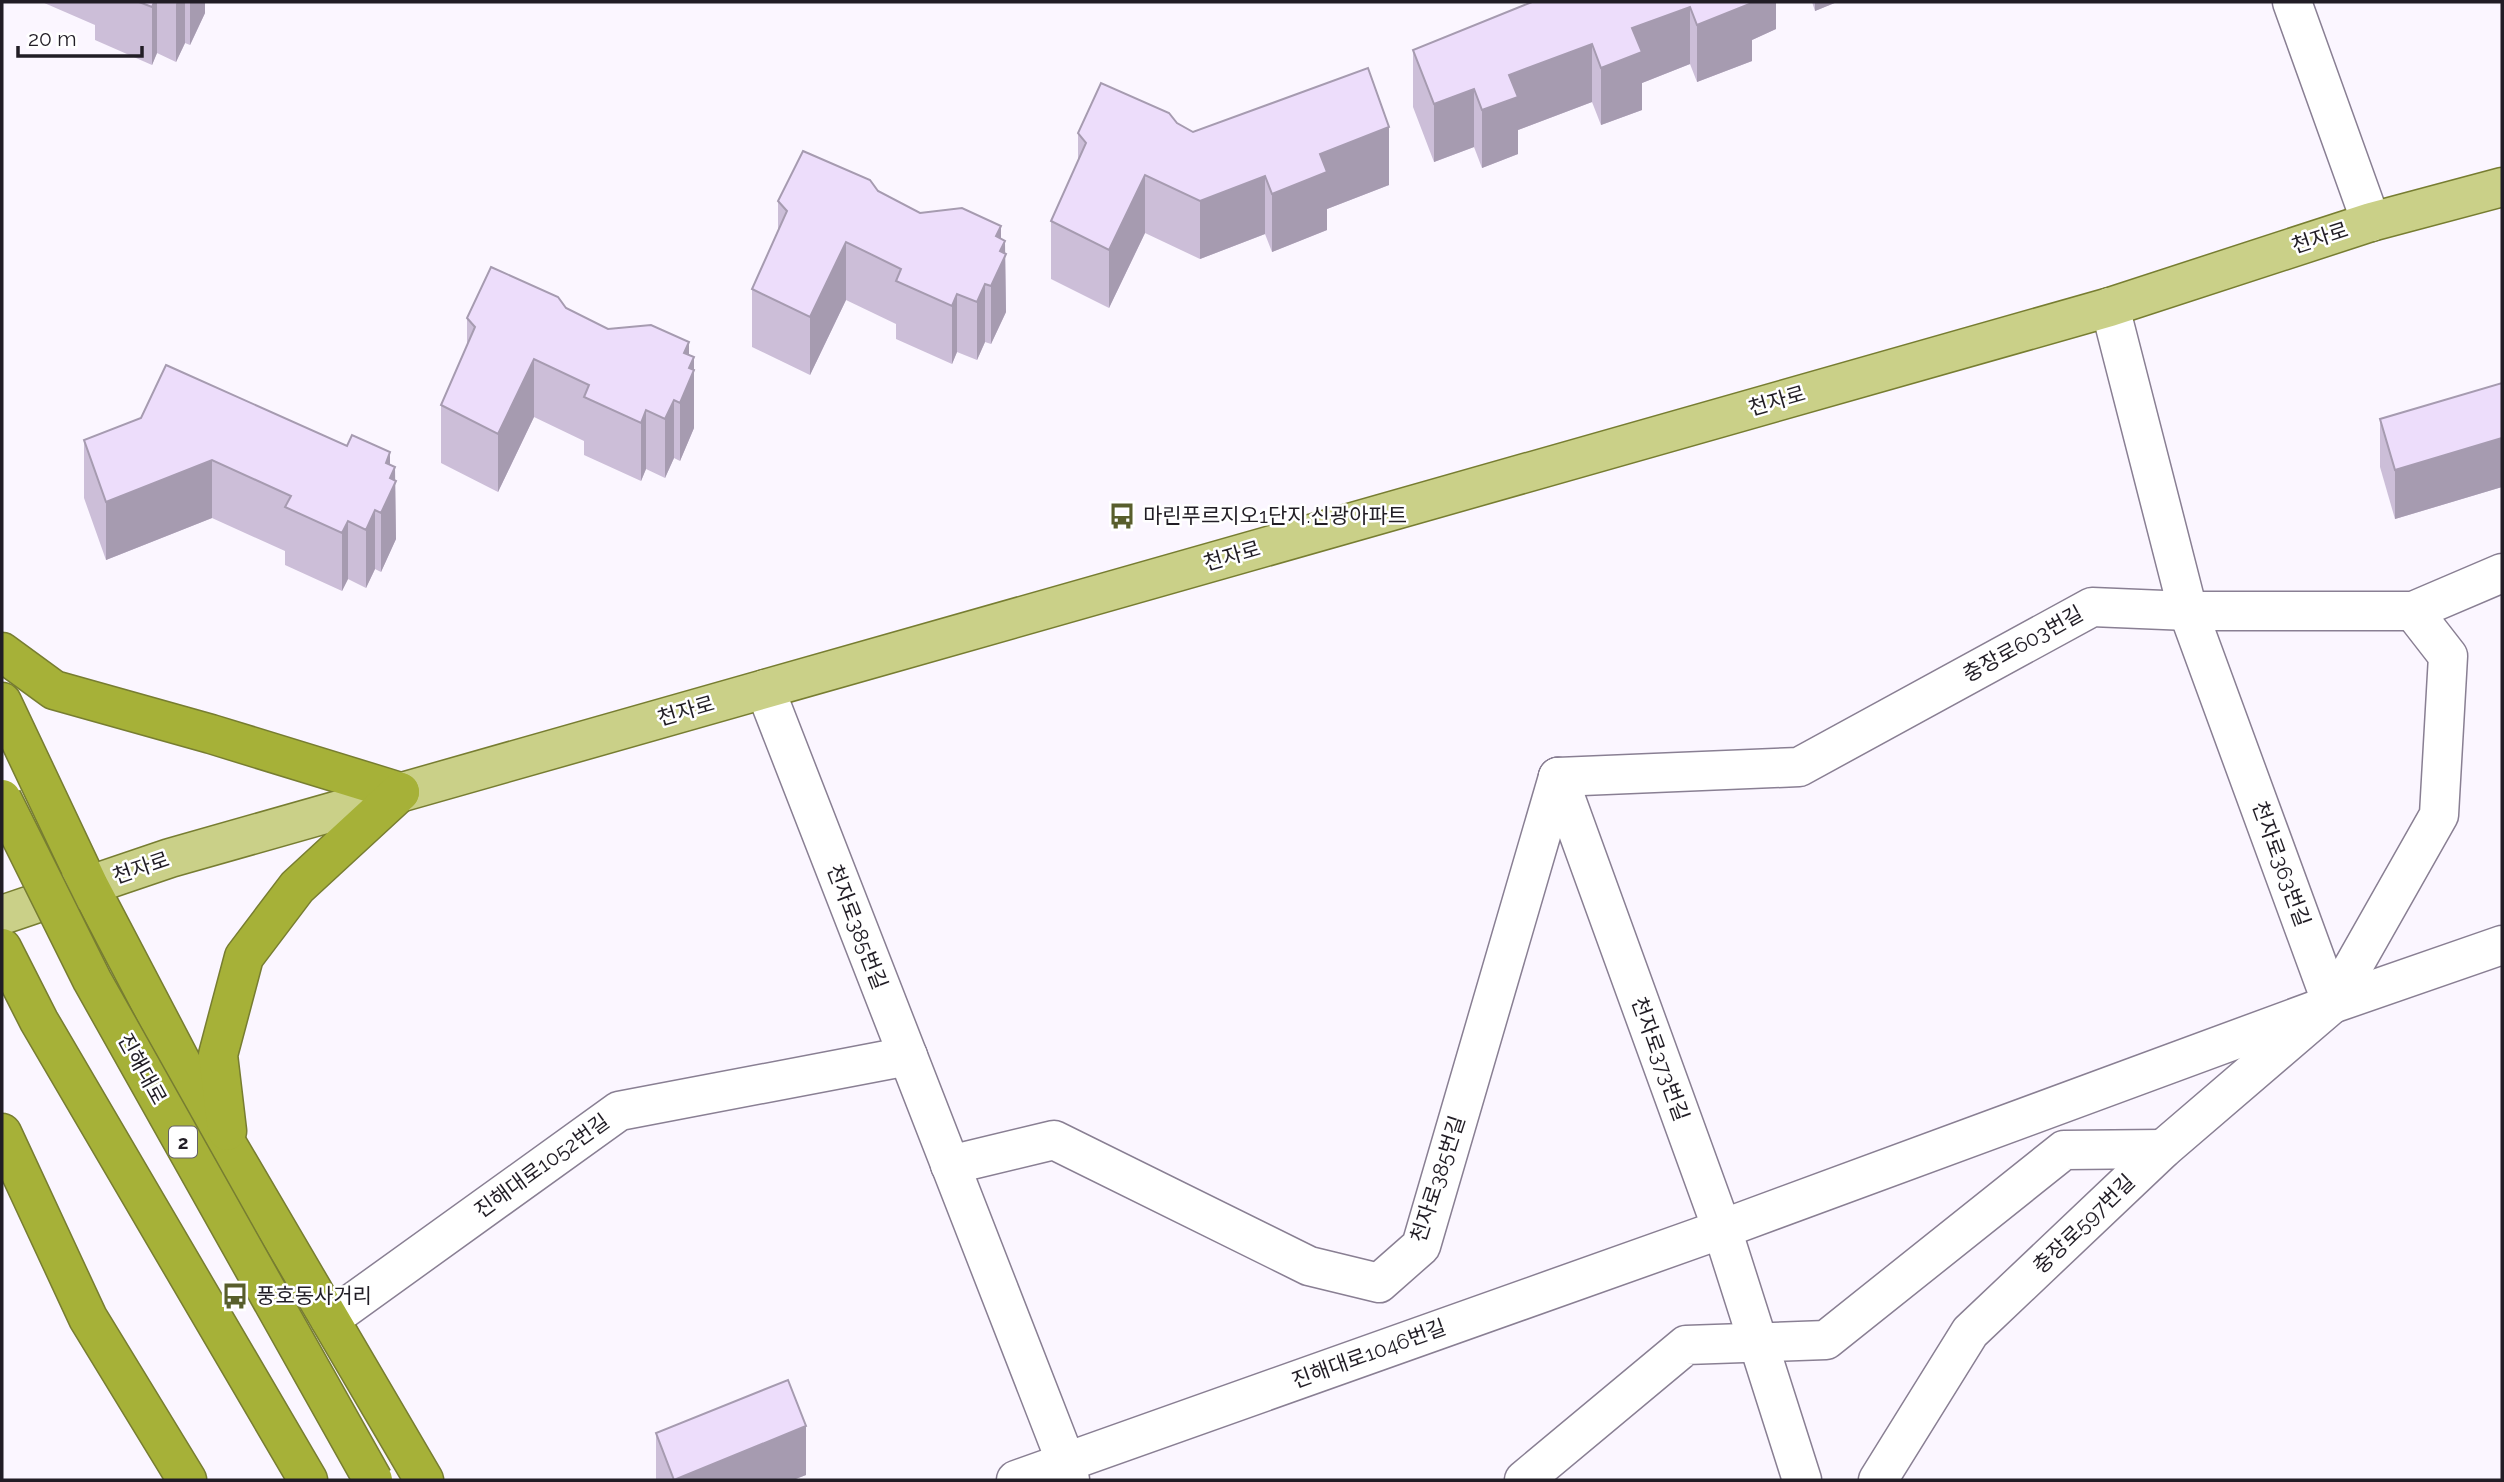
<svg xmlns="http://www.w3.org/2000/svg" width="2504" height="1482" font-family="Raleway,'Noto Sans KR',sans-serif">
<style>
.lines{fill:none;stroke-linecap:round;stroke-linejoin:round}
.minor-casing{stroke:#897f93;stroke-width:41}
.major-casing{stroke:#777d31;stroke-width:41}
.highway-casing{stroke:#777d31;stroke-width:41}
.minor{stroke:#fff;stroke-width:38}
.major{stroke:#cad088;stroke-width:38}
.highway{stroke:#a6b138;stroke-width:38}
.highway-bridge-casing{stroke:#777d31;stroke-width:41;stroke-linecap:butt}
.highway-bridge{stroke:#a6b138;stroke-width:38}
.wall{fill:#ccbed8}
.shaded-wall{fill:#a69bb0}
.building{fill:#edddfb;stroke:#a69bb0;stroke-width:2}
.labels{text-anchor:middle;stroke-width:5;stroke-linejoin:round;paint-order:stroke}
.shield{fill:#fff;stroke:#646166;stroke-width:2}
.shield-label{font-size:19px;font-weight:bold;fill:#211d25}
.street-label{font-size:21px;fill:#211d25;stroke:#fff}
.poi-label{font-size:21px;fill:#211d25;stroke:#fff;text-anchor:start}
</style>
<rect width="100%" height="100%" fill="#fbf6ff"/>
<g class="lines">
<g class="minor-casing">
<g id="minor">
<polyline points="2292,2 2371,222"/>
<polyline points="2110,307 2188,611 2332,1004"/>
<polyline points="765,689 1066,1462 1070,1480"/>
<polyline points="1558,777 1799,767 2092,607 2188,611 2413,611 2502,573"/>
<polyline points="1558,777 1722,1229 1802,1480"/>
<polyline points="950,1165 1054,1140 1309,1266 1379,1283 1421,1246 1558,777"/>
<polyline points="330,1319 619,1111 908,1056"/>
<polyline points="1016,1480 1722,1229 2332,1004 2502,945"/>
<polyline points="1524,1480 1686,1345 1826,1340 2064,1150 2163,1149"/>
<polyline points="1878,1480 1970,1332 2163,1149 2332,1004 2439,815 2448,656 2413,611"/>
</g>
</g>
<g class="major-casing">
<polyline id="major" points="2,915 170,858 2110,307 2371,222 2502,187"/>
</g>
<g class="highway-casing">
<g id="highway">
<polyline points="2,652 54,690 211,734 400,792"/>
<polyline points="2,702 89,886 200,1098 424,1480"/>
<polyline points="2,948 39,1021 308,1480"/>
<polyline points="227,1131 218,1055 244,957 297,887 400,792"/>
<polyline points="2,1133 88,1318 187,1480"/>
</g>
</g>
<use href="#minor" class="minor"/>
<use href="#major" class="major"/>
<use href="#highway" class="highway"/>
<g class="highway-bridge-casing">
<polyline id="highway-bridge" points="2,799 92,980 373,1480"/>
</g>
<use href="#highway-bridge" class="highway-bridge"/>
</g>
<g class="wall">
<polygon points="42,2 205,2 205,13 190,45 185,43 176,62 157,53 152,65 95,40 95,25"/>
<polygon points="1532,2 1776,2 1776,29 1752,40 1752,61 1697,82 1690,64 1642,83 1642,110 1601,125 1592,102 1518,130 1518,154 1482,168 1474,147 1434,162 1413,107 1413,50"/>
<polygon points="1812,2 1837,2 1815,11"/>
<polygon points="1177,123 1193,132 1389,185 1327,209 1327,230 1272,252 1265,234 1200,259 1145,233 1109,308 1051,279 1051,221 1078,162 1078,133"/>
<polygon points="878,191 920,213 1001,238 1005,254 1006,312 991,344 985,342 977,360 957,352 952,364 896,339 896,324 846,300 810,375 752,347 752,289 778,230 778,201"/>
<polygon points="566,308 608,329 689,355 694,370 694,428 680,461 674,458 665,478 646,469 641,481 584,455 584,441 534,417 498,492 441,463 441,405 467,347 467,318"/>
<polygon points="2502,383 2502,487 2395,519 2380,467 2380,419"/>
<polygon points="84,440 390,466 395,481 396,539 381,572 375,569 366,588 348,579 342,591 285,565 285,551 212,518 106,560 84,498"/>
<polygon points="656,1433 806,1475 793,1480 656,1480"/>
</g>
<g class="shaded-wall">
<polygon points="154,2 157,2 157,53 152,65 152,7"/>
<polygon points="177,2 185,2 185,43 176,62 176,4"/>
<polygon points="190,2 205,2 205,13 190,45"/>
<polygon points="1745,2 1776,2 1776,29 1752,40 1752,61 1697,82 1697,25"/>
<polygon points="1815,2 1837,2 1815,11"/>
<polygon points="1690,7 1690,64 1642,83 1642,110 1601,125 1601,68 1632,28"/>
<polygon points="1592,44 1592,102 1518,130 1518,154 1482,168 1482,110 1509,75"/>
<polygon points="1474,89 1474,147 1434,162 1434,104"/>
<polygon points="1389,127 1389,185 1327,209 1327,230 1272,252 1272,194 1320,154"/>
<polygon points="1145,175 1145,233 1109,308 1109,250"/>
<polygon points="1265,176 1265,234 1200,259 1200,201"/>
<polygon points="1001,226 1001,251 1005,241 1006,312 991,344 991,286 996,236"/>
<polygon points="846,242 846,300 810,375 810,317"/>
<polygon points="985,284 985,342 977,360 977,302"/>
<polygon points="957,294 957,352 952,364 952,306"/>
<polygon points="689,342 689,367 694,357 694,428 680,461 680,403 684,353"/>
<polygon points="534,359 534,417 498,492 498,434"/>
<polygon points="674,400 674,458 665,478 665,419"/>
<polygon points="646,410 646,469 641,481 641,423"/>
<polygon points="2502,438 2502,487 2395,519 2395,470"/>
<polygon points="390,452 390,476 395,467 396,539 381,572 381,513 386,463"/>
<polygon points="212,460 212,518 106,560 106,502"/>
<polygon points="375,510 375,569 366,588 366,530"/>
<polygon points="348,521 348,579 342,591 342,533"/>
<polygon points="806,1426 806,1475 793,1480 674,1480"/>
</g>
<g class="building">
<polygon points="139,2 154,2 152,7"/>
<polygon points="1532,2 1751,2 1752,3 1697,25 1690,7 1632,28 1642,52 1601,68 1592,44 1509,75 1518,97 1482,110 1474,89 1434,104 1413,50"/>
<polygon points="1368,68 1389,127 1320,154 1327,172 1272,194 1265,176 1200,201 1145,175 1109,250 1051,221 1086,143 1078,133 1101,83 1169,113 1177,123 1193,132"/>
<polygon points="803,151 870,180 878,191 920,213 962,208 1001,226 996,236 1005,241 1000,251 1006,254 991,286 985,284 977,302 957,294 952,306 896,281 901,269 846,242 810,317 752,289 787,211 778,201"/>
<polygon points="491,267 558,297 566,308 608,329 651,325 689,342 684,353 694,357 689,368 694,370 680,403 674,400 665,419 646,410 641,423 584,397 589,385 534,359 498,434 441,405 475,327 467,318"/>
<polygon points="166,365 347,446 352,435 390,452 386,463 395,467 390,478 396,481 381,513 375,510 366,530 348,521 342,533 285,507 291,496 212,460 106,502 84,440 141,418"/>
<polygon points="2502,383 2502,438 2395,470 2380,419"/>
<polygon points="788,1380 806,1426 674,1480 656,1433"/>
</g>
<defs>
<g id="bus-bare" transform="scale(2.1)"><path d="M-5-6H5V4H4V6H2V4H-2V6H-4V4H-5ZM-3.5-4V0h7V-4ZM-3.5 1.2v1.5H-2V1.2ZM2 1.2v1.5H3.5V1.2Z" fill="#585e2c" stroke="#fff" stroke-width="2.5" paint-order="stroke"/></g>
</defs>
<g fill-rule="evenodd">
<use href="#bus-bare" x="1122" y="516"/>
<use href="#bus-bare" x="235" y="1296"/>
</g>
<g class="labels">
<rect class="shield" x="169" y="1126.5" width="28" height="31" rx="5"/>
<g class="shield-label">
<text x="183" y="1149">2</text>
</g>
<g class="street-label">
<text transform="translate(2320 238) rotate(-18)" y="7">천자로</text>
<text transform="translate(1777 401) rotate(-16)" y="7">천자로</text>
<text transform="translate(1232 556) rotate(-16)" y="7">천자로</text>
<text transform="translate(2023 644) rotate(-29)" y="7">충장로603번길</text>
<text transform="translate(686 711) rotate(-16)" y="7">천자로</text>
<text transform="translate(2281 864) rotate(70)" y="7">천자로363번길</text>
<text transform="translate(141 868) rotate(-19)" y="7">천자로</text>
<text transform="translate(857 927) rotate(69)" y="7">천자로385번길</text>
<text transform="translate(1660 1059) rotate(70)" y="7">천자로373번길</text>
<text transform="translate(142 1069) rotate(61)" y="7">진해대로</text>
<text transform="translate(542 1166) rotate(-36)" y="7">진해대로1052번길</text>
<text transform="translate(1438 1179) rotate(-72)" y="7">천자로385번길</text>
<text transform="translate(2084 1224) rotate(-44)" y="7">충장로597번길</text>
<text transform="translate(1369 1354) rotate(-20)" y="7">진해대로1046번길</text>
</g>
<g class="poi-label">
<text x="1143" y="523">마린푸르지오1단지.신광아파트</text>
<text x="256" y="1303">풍호동사거리</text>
</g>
</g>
<rect width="2504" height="1482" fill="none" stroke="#211d25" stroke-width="7"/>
<path d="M18 46v10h124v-10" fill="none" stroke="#211d25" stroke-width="3.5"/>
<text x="28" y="46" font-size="21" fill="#211d25" stroke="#ffffff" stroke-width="5" paint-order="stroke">20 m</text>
</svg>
